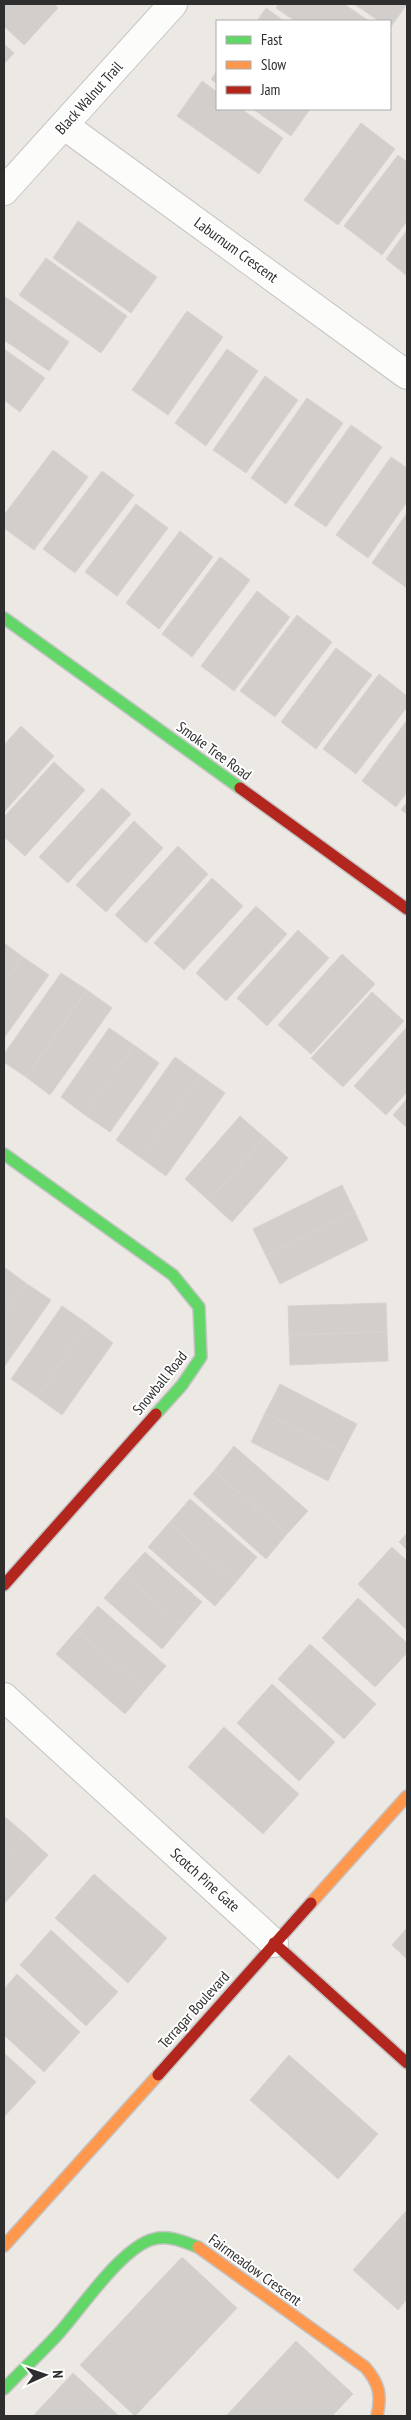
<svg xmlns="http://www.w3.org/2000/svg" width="411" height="2420" font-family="'PT Sans Narrow',sans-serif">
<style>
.building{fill:#d1cecb;stroke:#d7d4d0}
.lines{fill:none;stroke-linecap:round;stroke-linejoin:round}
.street-casing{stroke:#c5c4c5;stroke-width:30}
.fast-casing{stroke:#c5c4c5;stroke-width:14}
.slow-casing{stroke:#c5c4c5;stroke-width:14}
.jam-casing{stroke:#c5c4c5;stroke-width:14}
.street{stroke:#fcfcfb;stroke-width:28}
.fast{stroke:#63d668;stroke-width:11}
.slow{stroke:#ff974d;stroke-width:11}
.jam{stroke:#b3261e;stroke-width:11}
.labels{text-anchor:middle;stroke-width:4;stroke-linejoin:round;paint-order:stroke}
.street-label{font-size:15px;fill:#2e2e2e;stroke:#fff}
</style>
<rect width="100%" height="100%" fill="#ece8e4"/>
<g class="building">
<polygon points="4,4 54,4 58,8 24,45 4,26"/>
<polygon points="279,4 344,4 369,21 295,21 276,8"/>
<polygon points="354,4 407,4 390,28 390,21 379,21"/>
<polygon points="266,8 284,21 257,21"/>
<polygon points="4,44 14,53 4,64"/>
<polygon points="217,71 217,84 211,79"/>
<polygon points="202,81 217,92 217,109 241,109 283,138 259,174 177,116"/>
<polygon points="253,109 310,109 291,136"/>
<polygon points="361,123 395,149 338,225 304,200"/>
<polygon points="398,155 407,162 407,221 382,255 344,226"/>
<polygon points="78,221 157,277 131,313 53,258"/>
<polygon points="407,230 407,276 386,259"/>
<polygon points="46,258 127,316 101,353 19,295"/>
<polygon points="4,296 69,342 49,371 4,340"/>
<polygon points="187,311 223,337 168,415 132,390"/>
<polygon points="4,349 45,378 20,412 4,400"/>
<polygon points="227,349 258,371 206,446 175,423"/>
<polygon points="265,376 298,400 246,473 213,450"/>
<polygon points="307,398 343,423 286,504 251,478"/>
<polygon points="351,425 382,447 326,527 294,505"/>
<polygon points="53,450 88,477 34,550 4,528 4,515"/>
<polygon points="391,457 407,468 407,502 368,558 336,535"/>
<polygon points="102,471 134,495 75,573 43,549"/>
<polygon points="136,504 168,528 117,596 85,572"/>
<polygon points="407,513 407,588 372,563"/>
<polygon points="180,531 213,557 159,629 126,603"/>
<polygon points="220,557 250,580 192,657 162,634"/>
<polygon points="257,591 290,617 234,691 201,666"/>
<polygon points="297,615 332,642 275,717 240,691"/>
<polygon points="336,648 372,675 316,749 281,722"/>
<polygon points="379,674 407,696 407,707 356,774 323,749"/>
<polygon points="407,720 407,792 396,807 362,781"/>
<polygon points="21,726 54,756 4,812 4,745"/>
<polygon points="54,762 85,790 25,856 4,837 4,817"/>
<polygon points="102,788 131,814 68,883 39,857"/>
<polygon points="407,802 407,814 401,810"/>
<polygon points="134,821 163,848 106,912 76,885"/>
<polygon points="178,846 208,874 146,943 115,915"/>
<polygon points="212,878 243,906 184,970 154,943"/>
<polygon points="256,906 287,934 226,1001 196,973"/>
<polygon points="298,930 329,958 267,1026 237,998"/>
<polygon points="4,943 23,957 4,984"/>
<polygon points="342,954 375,984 311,1054 278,1025"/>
<polygon points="23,957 49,975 4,1038 4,984"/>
<polygon points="61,973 87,990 26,1077 4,1062 4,1054"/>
<polygon points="87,990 112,1008 50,1095 26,1077"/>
<polygon points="372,992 404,1021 343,1087 311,1058"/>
<polygon points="407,1027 407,1092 386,1115 354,1086"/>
<polygon points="109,1028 134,1045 85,1115 61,1097"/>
<polygon points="134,1045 159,1063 110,1132 85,1115"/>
<polygon points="175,1057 200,1075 141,1158 116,1140"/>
<polygon points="200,1075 225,1093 166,1176 141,1158"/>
<polygon points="407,1099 407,1128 393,1115"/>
<polygon points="240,1116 264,1137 209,1201 185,1179"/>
<polygon points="264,1137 288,1158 232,1222 209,1201"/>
<polygon points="342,1185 355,1212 266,1256 253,1229"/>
<polygon points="355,1212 368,1240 280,1284 266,1256"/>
<polygon points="4,1267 27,1284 4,1316"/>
<polygon points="27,1284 51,1300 4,1367 4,1316"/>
<polygon points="386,1303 387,1332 289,1335 288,1306"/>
<polygon points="62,1306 88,1324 37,1397 11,1379"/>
<polygon points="88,1324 113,1343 62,1415 37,1397"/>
<polygon points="387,1332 388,1361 290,1365 289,1335"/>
<polygon points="280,1384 357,1424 342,1453 265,1413"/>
<polygon points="265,1413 342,1453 328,1481 251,1442"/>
<polygon points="234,1446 308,1511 287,1534 214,1471"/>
<polygon points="214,1471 287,1534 266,1559 193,1494"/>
<polygon points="190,1499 257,1557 236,1582 169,1523"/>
<polygon points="169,1523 236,1582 215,1606 148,1547"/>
<polygon points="407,1533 407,1550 399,1542"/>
<polygon points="392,1547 407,1561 407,1630 358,1584"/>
<polygon points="145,1552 202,1602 182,1625 124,1575"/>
<polygon points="124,1575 182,1625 162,1649 104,1598"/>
<polygon points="358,1598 407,1643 407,1653 375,1687 322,1638"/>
<polygon points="98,1606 166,1666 145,1690 77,1630"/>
<polygon points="77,1630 145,1690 125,1714 56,1654"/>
<polygon points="310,1644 376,1704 344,1739 278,1679"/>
<polygon points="272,1684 335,1742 299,1781 237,1723"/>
<polygon points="224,1727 299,1794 263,1834 188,1767"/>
<polygon points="4,1816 25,1834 4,1857"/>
<polygon points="25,1834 48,1855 4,1904 4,1857"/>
<polygon points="94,1874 167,1938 128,1983 55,1918"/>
<polygon points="407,1928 407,1959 392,1945"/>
<polygon points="51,1930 118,1992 86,2026 20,1965"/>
<polygon points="17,1974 80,2032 44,2072 4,2035 4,1989"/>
<polygon points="4,2053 36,2082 4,2117"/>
<polygon points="289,2055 378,2134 338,2179 250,2100"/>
<polygon points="407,2210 407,2299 398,2310 353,2270"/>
<polygon points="182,2257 237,2308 135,2416 80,2365"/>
<polygon points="296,2341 353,2394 332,2416 226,2416"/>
<polygon points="73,2373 119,2416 33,2416"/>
</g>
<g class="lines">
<g class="street-casing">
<g id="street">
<polyline points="65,126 407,375"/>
<polyline points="4,191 173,4"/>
<polyline points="4,1697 274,1943"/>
</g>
</g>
<g class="fast-casing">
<g id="fast">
<polyline points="4,618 240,788"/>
<polyline points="4,1154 173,1275 199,1307 201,1357 182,1385 156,1414"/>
<path d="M4,2389C22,2370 42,2352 60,2332C82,2307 123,2246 154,2239C169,2235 184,2242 198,2247"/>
</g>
</g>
<g class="slow-casing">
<g id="slow">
<polyline points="311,1903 407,1796"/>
<polyline points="4,2246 158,2075"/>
<path d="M198,2247L365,2367C379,2383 382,2395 377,2416"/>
</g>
</g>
<g class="jam-casing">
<g id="jam">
<polyline points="240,788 407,909"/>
<polyline points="4,1585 156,1414"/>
<polyline points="274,1943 407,2063"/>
<polyline points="158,2075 311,1903"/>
</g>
</g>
<use href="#street" class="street"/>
<use href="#fast" class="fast"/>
<use href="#slow" class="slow"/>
<use href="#jam" class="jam"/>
</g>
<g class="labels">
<g class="street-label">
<text transform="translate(89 98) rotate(-48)" y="5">Black Walnut Trail</text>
<text transform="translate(236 250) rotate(36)" y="5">Laburnum Crescent</text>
<text transform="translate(214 751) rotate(36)" y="5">Smoke Tree Road</text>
<text transform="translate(160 1383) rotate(-51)" y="5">Snowball Road</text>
<text transform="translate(205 1880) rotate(42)" y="5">Scotch Pine Gate</text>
<text transform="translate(194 2010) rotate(-48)" y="5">Terragar Boulevard</text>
<text transform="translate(255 2270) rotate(36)" y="5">Fairmeadow Crescent</text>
</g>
</g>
<rect width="411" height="2420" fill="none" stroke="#2e2e2e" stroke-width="10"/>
<rect x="216" y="20" width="175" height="90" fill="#ffffff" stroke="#ababab"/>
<rect x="226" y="36" width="25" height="8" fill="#63d668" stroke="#ababab"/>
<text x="261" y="45" font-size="15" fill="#2e2e2e">Fast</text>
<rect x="226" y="61" width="25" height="8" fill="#ff974d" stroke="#ababab"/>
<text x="261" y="70" font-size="15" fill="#2e2e2e">Slow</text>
<rect x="226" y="86" width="25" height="8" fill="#b3261e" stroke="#ababab"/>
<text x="261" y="95" font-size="15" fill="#2e2e2e">Jam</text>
<g transform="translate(45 2375) rotate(87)" stroke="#ffffff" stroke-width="4" paint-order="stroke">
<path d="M0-4L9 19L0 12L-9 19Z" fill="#2e2e2e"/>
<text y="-8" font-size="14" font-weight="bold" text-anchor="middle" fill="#2e2e2e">N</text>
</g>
</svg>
